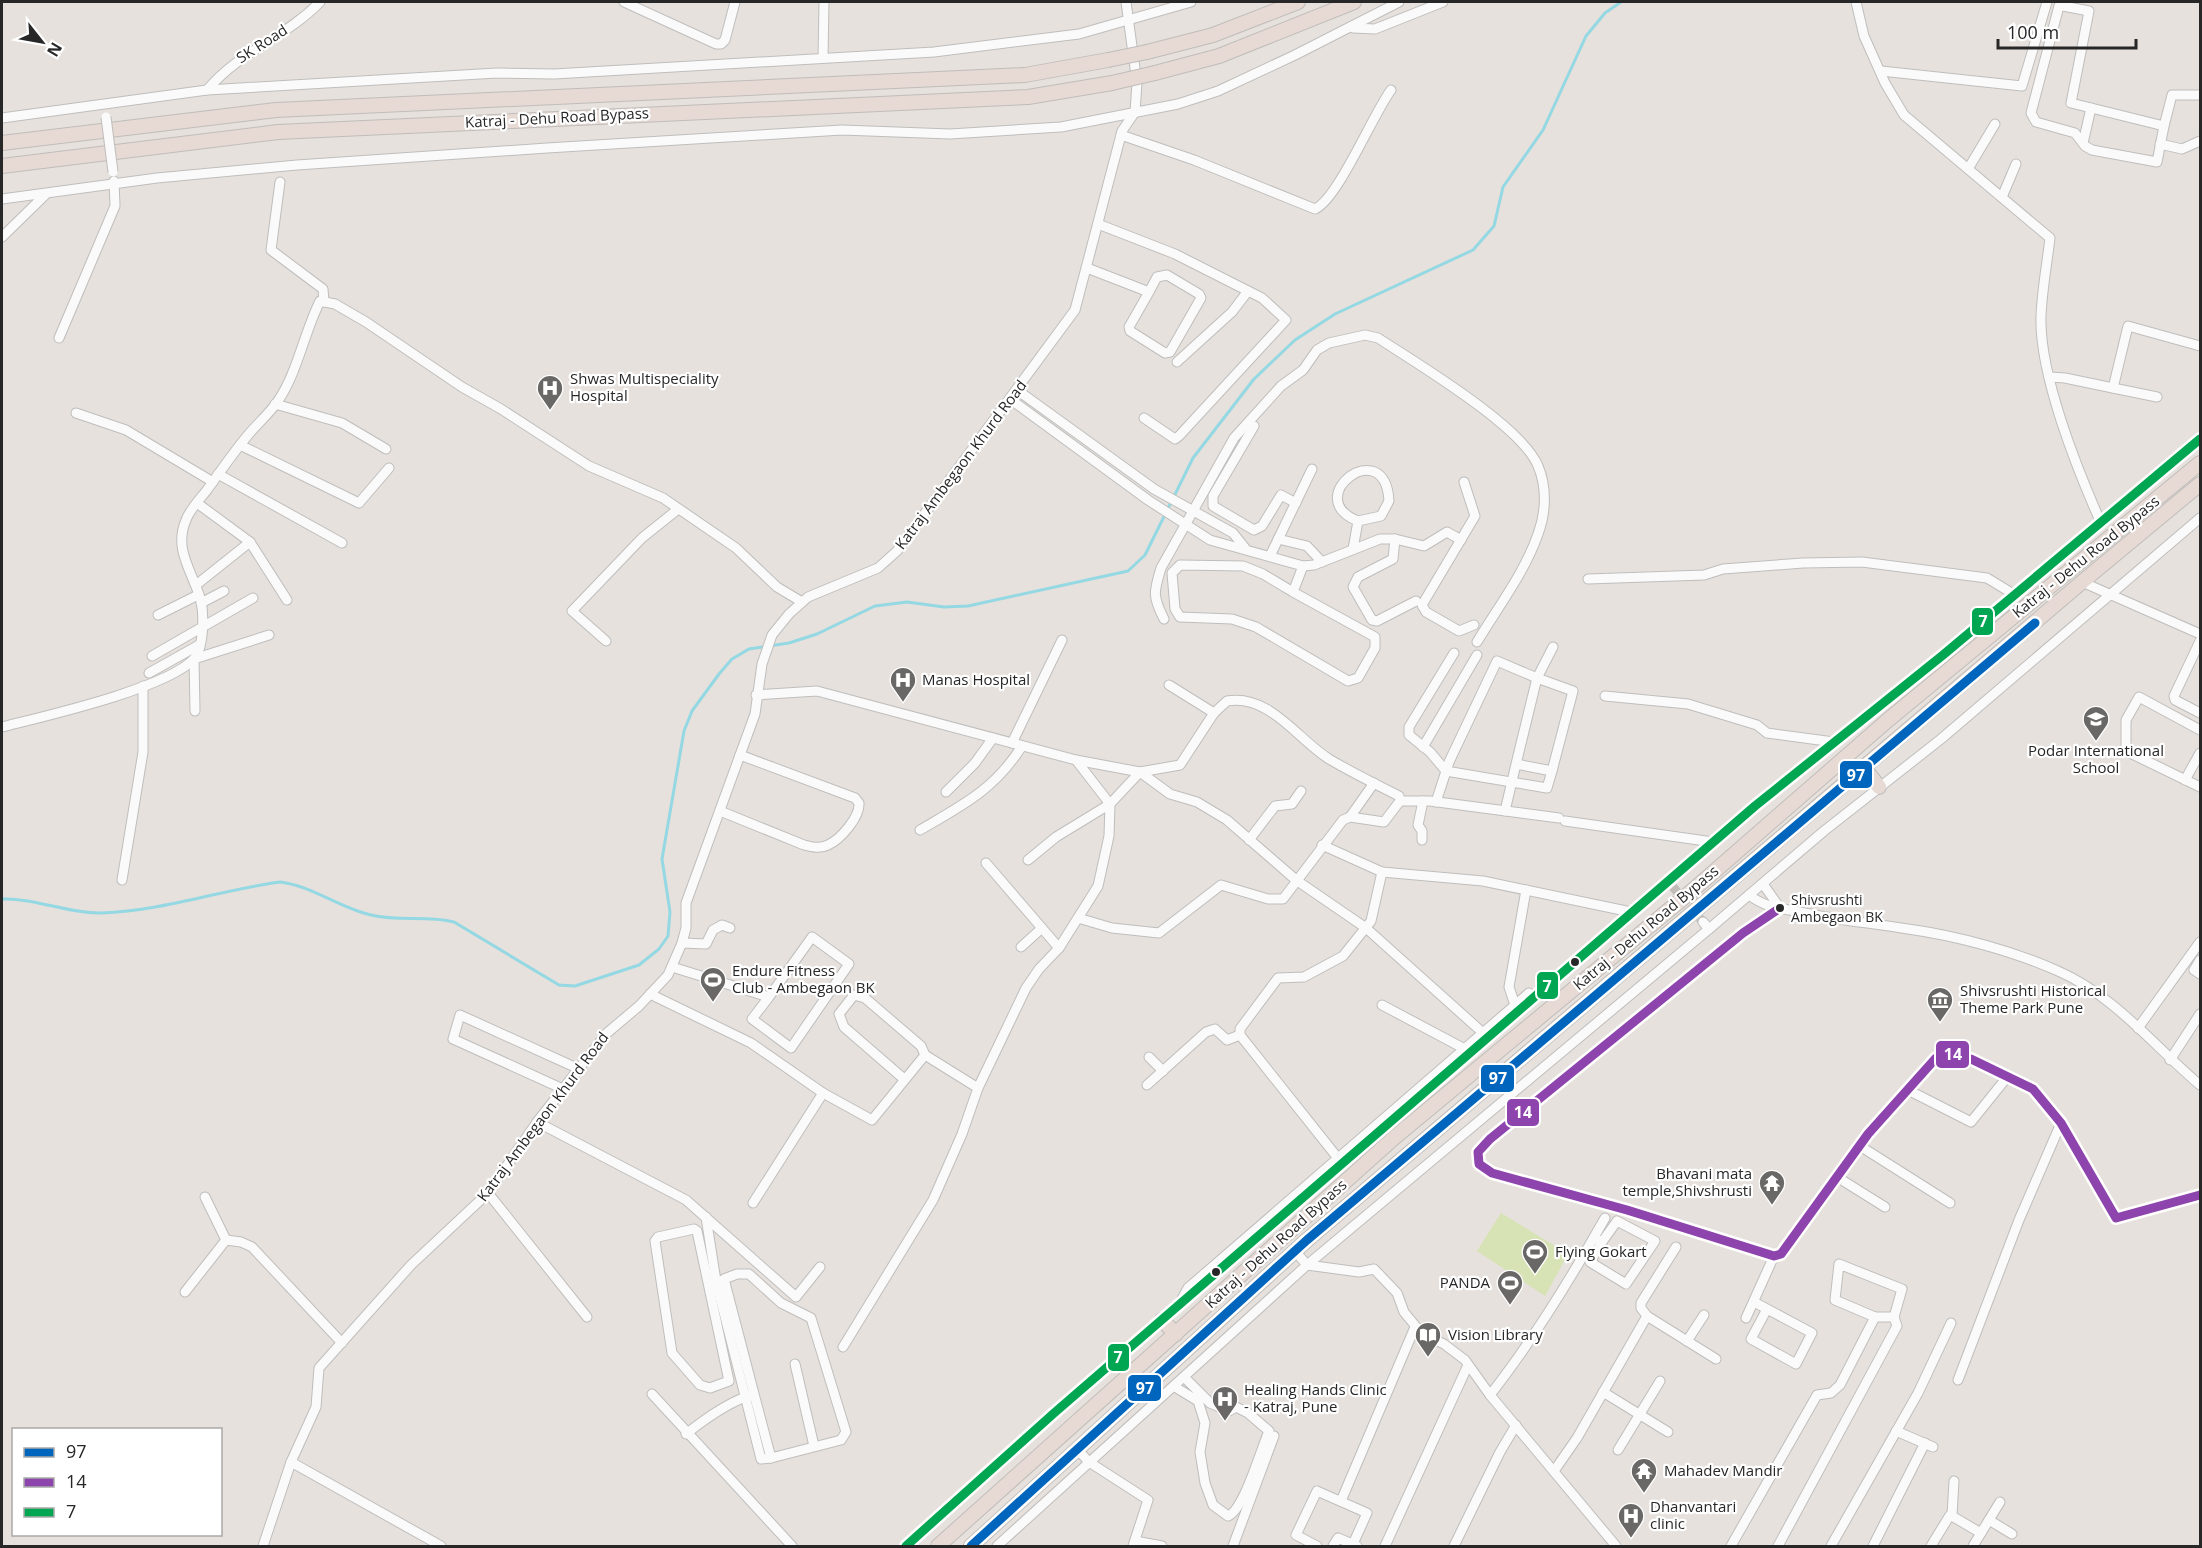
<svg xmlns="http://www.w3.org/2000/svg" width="2202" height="1548" font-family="'Open Sans',sans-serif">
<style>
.pitch{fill:#d7e3b4}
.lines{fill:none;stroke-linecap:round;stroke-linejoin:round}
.stream{stroke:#94d8e3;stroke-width:3}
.minor-tunnel{stroke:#c0bcb8;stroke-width:9;stroke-dasharray:9 4.5;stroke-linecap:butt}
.minor-casing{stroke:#bfbebd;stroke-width:11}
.highway-casing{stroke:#bfbdbb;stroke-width:16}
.minor{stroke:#fbfafa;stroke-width:9}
.highway{stroke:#e7d9d3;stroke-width:14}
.minor-bridge-casing{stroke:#bfbebd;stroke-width:11;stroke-linecap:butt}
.highway-bridge-casing{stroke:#bfbdbb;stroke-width:16;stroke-linecap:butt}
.minor-bridge{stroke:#fbfafa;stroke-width:9}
.highway-bridge{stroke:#e7d9d3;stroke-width:14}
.bus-1-casing{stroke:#fff;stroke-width:14}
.bus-2-casing{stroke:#fff;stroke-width:14}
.bus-3-casing{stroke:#fff;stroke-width:14}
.bus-1{stroke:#0065bd;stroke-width:9}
.bus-2{stroke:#8e44ad;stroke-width:9}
.bus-3{stroke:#00a651;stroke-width:9}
.bus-dot{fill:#272727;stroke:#fff;stroke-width:2}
.labels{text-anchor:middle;stroke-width:4.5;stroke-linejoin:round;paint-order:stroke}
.bus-label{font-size:14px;fill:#272727;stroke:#fff;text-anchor:start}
.street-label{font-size:15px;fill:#272727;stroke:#fff}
.poi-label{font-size:15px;fill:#272727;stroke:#fff;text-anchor:start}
.line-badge{stroke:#fff;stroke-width:2}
.badge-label{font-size:16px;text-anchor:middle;font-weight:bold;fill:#fff}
</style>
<rect width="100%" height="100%" fill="#e6e1dc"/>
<polygon class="pitch" points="1501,1213 1568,1254 1545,1296 1477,1251"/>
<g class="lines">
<path class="stream" d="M2,899C36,898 69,914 102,913C163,911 220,890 280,882C313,886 339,908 371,915C399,922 427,915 454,922L559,985L575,986L639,965L659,949L668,936L670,912L662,859L684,731L692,711L719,674L732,659L749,649L789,643L817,634L875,606L907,602L944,607L968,606L1128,571L1145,555L1193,458L1254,379L1295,340L1335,314L1473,250L1494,226L1503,187L1543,130L1586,36L1605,13L1621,2"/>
<polyline class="minor-tunnel" points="1673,887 1703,922"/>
<g class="minor-casing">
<g id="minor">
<polyline points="624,2 716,44 721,44 725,40 735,2"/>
<path d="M1856,2L1864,36L1885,83L1904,115L2050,238C2047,264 2042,290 2041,316C2039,374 2077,469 2101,523"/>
<polyline points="2063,6 2059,6 2031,113 2036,122 2075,133 2085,146 2092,150 2157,162 2164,126 2071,103 2089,11 2063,6 2064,2"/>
<polyline points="1353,28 1375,29 1443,2"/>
<polyline points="823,58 824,2"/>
<polyline points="1881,71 2022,86 2047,2"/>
<path d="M207,90C241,50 285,38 320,2"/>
<polyline points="2,118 207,90 497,73 554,74 934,52 1079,34 1191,2"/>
<polyline points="2164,126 2172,95 2200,95"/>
<path d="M1121,135L1194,160L1315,209C1338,199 1373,114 1391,90"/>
<polyline points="2083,143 2091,108"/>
<polyline points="2160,144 2182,149 2200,141"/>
<polyline points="1968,169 1995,124"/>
<polyline points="280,182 271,250 323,289 324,302"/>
<polyline points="2002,197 2016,164"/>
<polyline points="2,199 157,178 297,165 547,148 842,130 950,134 1061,127 1178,104 1218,91 1295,55 1399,2"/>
<polyline points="1098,224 1175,254 1262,298 1286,320 1179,436 1175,439 1144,418"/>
<polyline points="2,237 45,195"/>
<polyline points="1087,268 1149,292 1157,277 1167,275 1199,294 1201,298 1170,352 1165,353 1130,331 1129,327 1149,292"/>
<polyline points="59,338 115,206 114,181"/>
<polyline points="1177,362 1232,312 1248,291"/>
<polyline points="2050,377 2065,378 2113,388"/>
<polyline points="1017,390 1154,489 1233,533 1245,548"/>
<polyline points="2157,397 2113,388 2128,326 2200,346"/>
<polyline points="1010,399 1148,500 1210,540 1303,566 1314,565 1380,539 1395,539 1424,546 1447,532 1461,540"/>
<polyline points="275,404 342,423 386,449"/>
<polyline points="76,413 126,430 213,482"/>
<polyline points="1254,426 1213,496 1213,506 1254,530 1262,526 1281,495 1296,503"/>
<polyline points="240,445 359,503 389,468"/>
<polyline points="218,474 342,543"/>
<polyline points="1464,482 1475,516 1422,605 1426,612 1459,631 1474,625"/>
<polyline points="197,503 250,542 287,600"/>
<polyline points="1278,539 1307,546 1322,562"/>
<polyline points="1395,539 1393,559 1358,577 1353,587 1372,620 1377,621 1416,601"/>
<path d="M1353,549L1358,521L1381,516L1389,501C1385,432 1299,498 1358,521"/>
<polyline points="1270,556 1312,469"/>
<polyline points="1588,579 1704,575 1723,569 1803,563 1862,562 1987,578 2015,595"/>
<polyline points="2082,582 2200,634"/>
<polyline points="196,585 250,542"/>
<polyline points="1293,592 1375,637 1375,648 1358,678 1348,681 1256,627 1232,619 1180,617 1175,609 1172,573 1180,565 1243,566 1263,574 1293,592 1303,566"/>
<polyline points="201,603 224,591"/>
<polyline points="158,615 198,595"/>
<path d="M1164,619C1152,596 1154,591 1161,568L1234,438L1281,386L1303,370L1317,350L1329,343L1365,335L1378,338C1416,363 1522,426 1538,466C1547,487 1546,513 1538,534C1525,572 1498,607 1477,642"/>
<polyline points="606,641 572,611 642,538 677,510"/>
<polyline points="2200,641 2174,696 2175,700 2200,713"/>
<polyline points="1454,653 1409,727 1409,735 1430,752 1446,771 1547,788 1552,771"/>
<polyline points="152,656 253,598"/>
<polyline points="149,673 199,645"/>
<polyline points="1169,685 1214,713"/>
<polyline points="756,695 817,691 1076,760 1140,772 1170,794 1197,802 1227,820 1296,880 1366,928 1482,1032"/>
<polyline points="1605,696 1688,704 1757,725 1767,733 1834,742"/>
<polyline points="195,711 194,659 269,635"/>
<path d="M2,727C45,716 165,689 194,659C204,648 204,615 201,601C193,572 173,550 186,520C190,509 200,499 207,490C220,472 233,453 248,435C257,424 269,414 278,401C298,371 304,333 320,301L335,304L366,322L462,387L501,409L589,466L663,498L736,548L777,587L802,602"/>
<polyline points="2200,730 2139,697 2126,720 2126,751 2200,787"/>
<polyline points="1012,743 1062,640"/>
<polyline points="1423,747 1477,655"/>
<polyline points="2185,780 2200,753"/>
<polyline points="946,792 975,763 993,738"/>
<polyline points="1436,802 1449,762 1497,661 1537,678 1553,647"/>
<path d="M720,811L804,845C812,847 820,849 828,845C841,839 860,817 859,803L855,798L740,755"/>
<polyline points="1505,811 1516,764 1552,771 1573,691 1537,678 1516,764"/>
<polyline points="1350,817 1374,783"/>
<polyline points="1565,821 1713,842"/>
<path d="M920,830C963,805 995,789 1022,746"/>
<polyline points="1249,840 1275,806 1292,804 1301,791"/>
<polyline points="1422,840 1422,831 1418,825 1423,801"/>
<polyline points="1322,845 1382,872 1483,881 1631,912"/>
<path d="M1028,860L1056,837L1110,804L1140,772L1180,765L1214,713L1227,701C1270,694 1297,739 1329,759C1351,772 1375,784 1399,796"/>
<polyline points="986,863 1059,948"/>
<polyline points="122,880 143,752 143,686"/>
<polyline points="1763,884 1780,908"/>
<path d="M1749,895C1766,908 1780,908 1800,912C1836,920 1872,923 1908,929C1958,936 2013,951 2058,971C2114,995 2155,1047 2200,1085"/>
<polyline points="1780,908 1743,933 1490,1139 1478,1152 1479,1164 1492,1173 1627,1210 1774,1256 1781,1254 1868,1134 1936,1058 1947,1053 1971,1059 2033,1089 2061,1123 2116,1218 2200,1195"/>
<polyline points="1078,918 1112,928 1159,933 1221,885 1268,899 1283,899 1343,820 1350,817 1384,822 1400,801 1430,801 1559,818"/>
<polyline points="1703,922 1709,929 1824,831 1941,739 2200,518"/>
<polyline points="682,943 706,944 713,930 722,925 730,928"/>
<polyline points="1021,947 1042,928"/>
<polyline points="2200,960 2194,970 2200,974"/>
<polyline points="672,967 769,997 812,937 849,964 791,1048 752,1019 769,997"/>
<polyline points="650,994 751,1043 823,1093 753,1203"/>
<polyline points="1382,1005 1463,1048"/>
<polyline points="1515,1005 1509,987 1526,890"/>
<polyline points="2138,1028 2200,942"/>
<polyline points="925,1055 978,1088"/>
<polyline points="1149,1057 1163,1071"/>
<polyline points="2170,1060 2200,1014"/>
<polyline points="1147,1085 1206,1032 1215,1029 1227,1040 1240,1035"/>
<polyline points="563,1089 453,1039 460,1015 579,1069"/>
<polyline points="1908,1090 1971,1122 2008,1076"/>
<polyline points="823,1093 872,1120 925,1055 921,1046 865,998 854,995 839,1014 844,1027 904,1079"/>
<polyline points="537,1122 686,1200 796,1297 820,1267"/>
<polyline points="1860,1146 1950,1203"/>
<polyline points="1337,1157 1240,1035 1240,1029 1278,978 1304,977 1343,956 1371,921 1382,872"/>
<polyline points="1837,1177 1885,1207"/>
<polyline points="488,1193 587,1317"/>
<polyline points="205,1197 226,1240"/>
<polyline points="706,1217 716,1281 761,1459 771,1458"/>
<polygon points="694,1229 697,1231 729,1381 710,1388 700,1385 672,1353 655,1241 658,1237"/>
<polyline points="1594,1238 1602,1242 1590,1262 1626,1284 1655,1241 1617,1221 1602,1242"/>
<polyline points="226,1240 241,1242 252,1247 342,1343"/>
<polyline points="1295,1251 1307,1265 1359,1272 1374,1269 1397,1293 1404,1312 1422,1334 1444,1344 1465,1360 1490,1395 1616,1546"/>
<polygon points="1839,1264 1902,1289 1894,1317 1875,1317 1835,1300"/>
<polyline points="185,1292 226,1240"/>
<polyline points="1182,1299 1188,1288 1529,993"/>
<polyline points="1754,1302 1812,1333 1796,1364 1751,1339 1767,1309"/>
<polyline points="1647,1316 1641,1308 1641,1303 1676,1247"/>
<polyline points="1746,1318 1774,1256"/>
<polyline points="1687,1341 1704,1315"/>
<polyline points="843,1347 933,1200 962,1134 978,1088 1026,988 1039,969 1059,948 1098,886 1109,836 1110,804 1076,760"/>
<polyline points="795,1364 814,1446"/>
<polyline points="1958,1380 2019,1220 2061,1123"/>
<path d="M1175,1387L1198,1401L1205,1423L1200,1452L1205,1483L1213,1505L1228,1516C1244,1510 1261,1449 1269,1431L1248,1413L1236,1407L1229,1411L1210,1403L1185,1378"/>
<polyline points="1603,1392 1668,1432"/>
<polyline points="652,1394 792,1546"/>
<path d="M1490,1395C1534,1339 1570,1280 1605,1218"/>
<polyline points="1896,1431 1933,1447"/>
<path d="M686,1434C706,1418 730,1401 754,1394L771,1458L841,1440L846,1432L811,1318L781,1303L749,1274H737L724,1279L754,1394"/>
<polyline points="1078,1450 1089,1462 1148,1500 1133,1546"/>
<polyline points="1618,1450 1660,1381"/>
<polyline points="291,1462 441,1546"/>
<polyline points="1554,1471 1577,1438 1647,1316 1716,1359"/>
<polyline points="1341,1501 1415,1327"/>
<polyline points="1952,1515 1954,1481"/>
<polyline points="1989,1520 2012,1534"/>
<polyline points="1135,1541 1162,1546"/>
<polyline points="263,1546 291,1462 316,1407 319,1368 411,1265 488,1193 537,1122 607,1033 639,1006 668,975 682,943 686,928 686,903 755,714 762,664 772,635 789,614 808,597 878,568 897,551 1075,310 1122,131 1135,112 1137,83 1126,2"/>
<polyline points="906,1546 1053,1414 1755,806 1943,655 2200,439"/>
<polyline points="997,1546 1307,1265 1709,929"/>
<polyline points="1233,1546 1274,1436"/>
<polyline points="1317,1546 1296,1535 1317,1491 1367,1513 1353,1544"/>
<polyline points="1333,1546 1338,1538 1357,1546"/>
<polyline points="1385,1546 1468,1365"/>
<polyline points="1454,1546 1500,1452 1516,1425"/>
<polyline points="1731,1546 1817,1395 1831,1393 1840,1385 1875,1317"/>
<polyline points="1778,1546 1897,1326 1894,1317"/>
<polyline points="1831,1546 1918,1393 1951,1323"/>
<polyline points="1873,1546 1925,1443"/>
<polyline points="1931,1546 1950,1515 1981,1533"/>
<polyline points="1973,1546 2000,1502"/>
</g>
</g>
<g class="highway-casing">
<g id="highway">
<polyline points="1147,52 1213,35 1298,2"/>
<polyline points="1155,73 1219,56 1354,2"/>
<polyline points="2,143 276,110 1025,75 1108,60"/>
<polyline points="2,166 278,132 1028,97 1112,83"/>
<polyline points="1865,769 1879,787"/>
<polyline points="1162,1320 1176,1334"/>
<polyline points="938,1546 1395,1137 1693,890 1888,720 2200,463"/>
<polyline points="971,1546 1307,1240 2082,582 2200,484"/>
</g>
</g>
<use href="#minor" class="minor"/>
<use href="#highway" class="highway"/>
<g class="minor-bridge-casing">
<polyline id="minor-bridge" points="106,117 113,172"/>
</g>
<g class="highway-bridge-casing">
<g id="highway-bridge">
<polyline points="1108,60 1147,52"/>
<polyline points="1112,83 1155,73"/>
</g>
</g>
<use href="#minor-bridge" class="minor-bridge"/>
<use href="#highway-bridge" class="highway-bridge"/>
<g class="bus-1-casing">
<polyline id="bus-1" points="971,1546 1307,1240 2035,623"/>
</g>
<g class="bus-2-casing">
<polyline id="bus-2" points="1780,908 1743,933 1490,1139 1478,1152 1479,1164 1492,1173 1627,1210 1774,1256 1781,1254 1868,1134 1936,1058 1947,1053 1971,1059 2033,1089 2061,1123 2116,1218 2200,1195"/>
</g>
<g class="bus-3-casing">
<polyline id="bus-3" points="906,1546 1053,1414 1755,806 1943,655 2200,439"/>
</g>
<use href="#bus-1" class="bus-1"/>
<use href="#bus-2" class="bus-2"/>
<use href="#bus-3" class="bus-3"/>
</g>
<defs>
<g id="hospital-pin" transform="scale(1.35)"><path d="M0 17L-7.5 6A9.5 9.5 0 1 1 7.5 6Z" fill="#6a6866" stroke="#fff"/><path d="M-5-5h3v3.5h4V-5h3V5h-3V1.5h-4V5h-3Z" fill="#fff"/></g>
<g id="school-pin" transform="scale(1.35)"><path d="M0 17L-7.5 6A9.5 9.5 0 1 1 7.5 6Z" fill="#6a6866" stroke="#fff"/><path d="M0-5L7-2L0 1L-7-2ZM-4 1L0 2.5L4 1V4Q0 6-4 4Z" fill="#fff"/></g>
<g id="stadium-pin" transform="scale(1.35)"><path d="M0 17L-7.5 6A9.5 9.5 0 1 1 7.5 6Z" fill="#6a6866" stroke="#fff"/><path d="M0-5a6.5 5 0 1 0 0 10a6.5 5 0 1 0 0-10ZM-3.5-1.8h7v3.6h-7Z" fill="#fff"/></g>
<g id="museum-pin" transform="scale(1.35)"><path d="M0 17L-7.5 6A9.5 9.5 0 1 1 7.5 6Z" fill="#6a6866" stroke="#fff"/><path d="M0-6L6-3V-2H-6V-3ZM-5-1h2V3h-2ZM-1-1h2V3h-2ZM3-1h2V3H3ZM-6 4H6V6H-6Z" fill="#fff"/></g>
<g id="temple-pin" transform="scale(1.35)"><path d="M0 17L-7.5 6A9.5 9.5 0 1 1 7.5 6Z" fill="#6a6866" stroke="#fff"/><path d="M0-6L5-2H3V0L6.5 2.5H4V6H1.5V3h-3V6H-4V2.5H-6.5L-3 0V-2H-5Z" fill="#fff"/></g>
<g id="library-pin" transform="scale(1.35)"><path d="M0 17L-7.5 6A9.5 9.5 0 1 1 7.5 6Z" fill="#6a6866" stroke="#fff"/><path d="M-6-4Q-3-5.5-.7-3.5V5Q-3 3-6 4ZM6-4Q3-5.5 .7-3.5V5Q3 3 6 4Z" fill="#fff"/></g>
</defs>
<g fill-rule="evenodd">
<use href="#hospital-pin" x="550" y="388"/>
<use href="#hospital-pin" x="903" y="680"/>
<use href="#school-pin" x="2096" y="719"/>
<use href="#stadium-pin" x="713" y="980"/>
<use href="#museum-pin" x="1940" y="1000"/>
<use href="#temple-pin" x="1772" y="1183"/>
<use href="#stadium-pin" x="1535" y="1252"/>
<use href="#stadium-pin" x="1510" y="1283"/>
<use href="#library-pin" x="1428" y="1335"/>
<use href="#hospital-pin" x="1225" y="1399"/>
<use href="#temple-pin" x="1644" y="1471"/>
<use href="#hospital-pin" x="1631" y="1516"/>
</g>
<g class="bus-dot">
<circle cx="1780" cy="908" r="5"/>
<circle cx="1575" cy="962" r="5"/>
<circle cx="1216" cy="1272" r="5"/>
</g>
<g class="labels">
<g class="bus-label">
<text x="1791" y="905">Shivsrushti<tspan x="1791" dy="17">Ambegaon BK</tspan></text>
</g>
<g class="street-label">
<text transform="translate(262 44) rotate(-33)" y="5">SK Road</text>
<text transform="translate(557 118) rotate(-3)" y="5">Katraj - Dehu Road Bypass</text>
<text transform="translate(961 465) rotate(-53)" y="5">Katraj Ambegaon Khurd Road</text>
<text transform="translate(2086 557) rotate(-39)" y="5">Katraj - Dehu Road Bypass</text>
<text transform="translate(1646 928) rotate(-40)" y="5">Katraj - Dehu Road Bypass</text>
<text transform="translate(543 1117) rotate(-53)" y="5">Katraj Ambegaon Khurd Road</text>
<text transform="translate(1276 1244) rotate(-42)" y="5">Katraj - Dehu Road Bypass</text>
</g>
<g class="poi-label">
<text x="570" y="384">Shwas Multispeciality<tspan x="570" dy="17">Hospital</tspan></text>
<text x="922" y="685">Manas Hospital</text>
<text x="2096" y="756" text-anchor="middle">Podar International<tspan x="2096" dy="17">School</tspan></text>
<text x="732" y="976">Endure Fitness<tspan x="732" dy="17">Club - Ambegaon BK</tspan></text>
<text x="1960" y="996">Shivsrushti Historical<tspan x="1960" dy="17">Theme Park Pune</tspan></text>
<text x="1752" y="1179" text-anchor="end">Bhavani mata<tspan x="1752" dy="17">temple,Shivshrusti</tspan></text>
<text x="1555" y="1257">Flying Gokart</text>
<text x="1490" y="1288" text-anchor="end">PANDA</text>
<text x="1448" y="1340">Vision Library</text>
<text x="1244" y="1395">Healing Hands Clinic<tspan x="1244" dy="17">- Katraj, Pune</tspan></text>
<text x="1664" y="1476">Mahadev Mandir</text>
<text x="1650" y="1512">Dhanvantari<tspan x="1650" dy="17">clinic</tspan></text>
</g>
</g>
<g class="line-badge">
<rect x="1971" y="607" width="23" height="29" rx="6" fill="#00a651"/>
<rect x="1839" y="760" width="34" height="29" rx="6" fill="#0065bd"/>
<rect x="1536" y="971" width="23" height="29" rx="6" fill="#00a651"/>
<rect x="1935" y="1040" width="35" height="29" rx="6" fill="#8e44ad"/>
<rect x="1480" y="1064" width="35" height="29" rx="6" fill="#0065bd"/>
<rect x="1506" y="1098" width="34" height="29" rx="6" fill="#8e44ad"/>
<rect x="1107" y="1343" width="23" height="29" rx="6" fill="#00a651"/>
<rect x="1127" y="1374" width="35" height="28" rx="6" fill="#0065bd"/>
</g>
<g class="badge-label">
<text x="1983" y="627">7</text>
<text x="1856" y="781">97</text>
<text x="1547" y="992">7</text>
<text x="1953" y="1060">14</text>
<text x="1498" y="1084">97</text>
<text x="1523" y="1118">14</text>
<text x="1118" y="1363">7</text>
<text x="1145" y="1394">97</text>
</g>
<rect width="2202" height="1548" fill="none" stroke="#272727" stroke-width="6"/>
<rect x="12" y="1428" width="210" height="108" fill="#ffffff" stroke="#a9a9a9" stroke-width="1.5"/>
<rect x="24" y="1448" width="30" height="9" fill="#0065bd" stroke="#a9a9a9" stroke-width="1.5"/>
<text x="66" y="1458" font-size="18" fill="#272727">97</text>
<rect x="24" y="1478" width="30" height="9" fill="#8e44ad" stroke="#a9a9a9" stroke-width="1.5"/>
<text x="66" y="1488" font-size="18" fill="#272727">14</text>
<rect x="24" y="1508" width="30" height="9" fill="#00a651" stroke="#a9a9a9" stroke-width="1.5"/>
<text x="66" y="1518" font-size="18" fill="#272727">7</text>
<g transform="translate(42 42) rotate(121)" stroke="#ffffff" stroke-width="4.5" paint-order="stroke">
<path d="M0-4.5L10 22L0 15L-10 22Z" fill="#272727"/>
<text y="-9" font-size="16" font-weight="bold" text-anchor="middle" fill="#272727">N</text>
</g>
<path d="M1998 39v9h138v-9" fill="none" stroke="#272727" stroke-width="3"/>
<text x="2007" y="39" font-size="18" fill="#272727" stroke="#ffffff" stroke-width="4.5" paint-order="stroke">100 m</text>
</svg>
